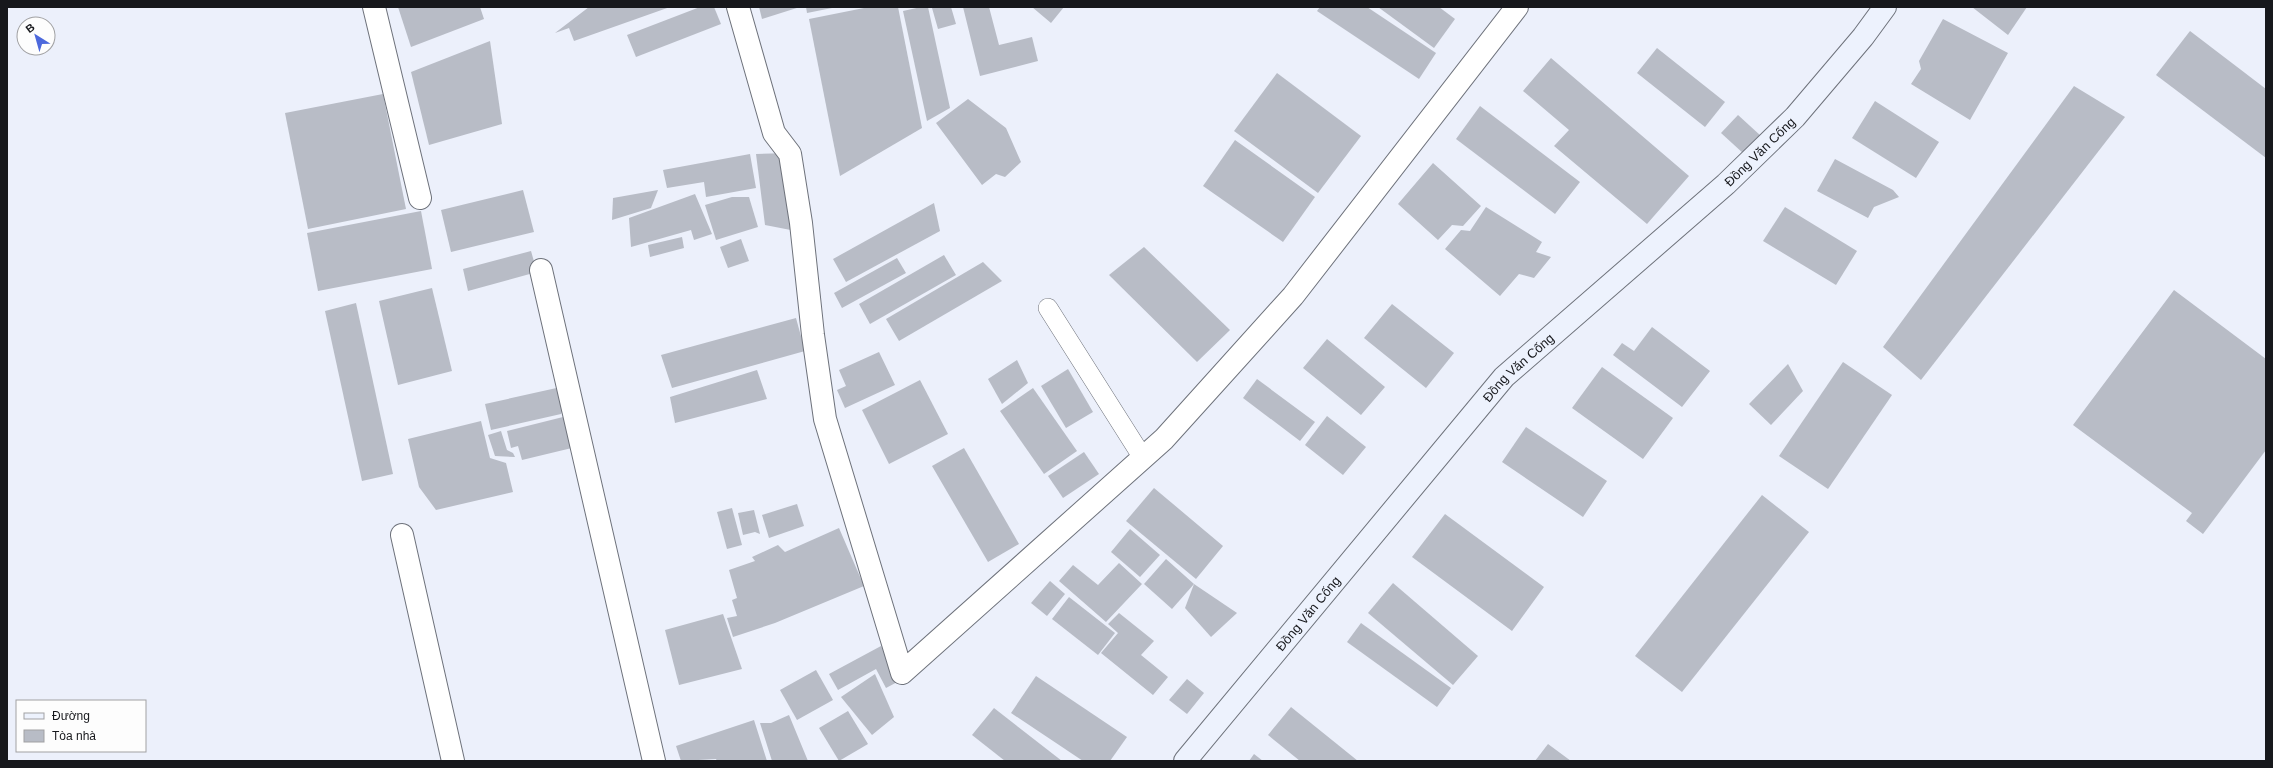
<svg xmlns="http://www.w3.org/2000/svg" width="2273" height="768" font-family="Arial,sans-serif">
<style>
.building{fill:#b8bcc6}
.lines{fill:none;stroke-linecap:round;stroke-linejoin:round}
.lane-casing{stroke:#6e727b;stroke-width:20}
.street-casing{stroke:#6e727b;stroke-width:24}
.secondary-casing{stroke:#6e727b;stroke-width:24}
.lane{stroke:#fff;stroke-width:19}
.street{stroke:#fff;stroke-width:22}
.secondary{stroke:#edf2fd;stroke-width:22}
.labels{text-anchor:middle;stroke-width:3.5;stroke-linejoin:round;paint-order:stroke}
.street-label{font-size:13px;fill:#17181c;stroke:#fdfdfd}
</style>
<rect width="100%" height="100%" fill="#ecf0fb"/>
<g class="building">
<polygon points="398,7 480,7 484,19 411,47"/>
<polygon points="589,7 670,7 574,41 569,28 555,33"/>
<polygon points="700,7 714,7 721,24 636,57 627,35"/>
<polygon points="759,7 800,7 762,19"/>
<polygon points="806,7 832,7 832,8 807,13"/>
<polygon points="869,7 898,7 922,128 840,176 809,19"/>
<polygon points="921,7 928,7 950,108 927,121 903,11"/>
<polygon points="929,7 951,7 956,24 938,29 932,8"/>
<polygon points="963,7 989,7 999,45 1032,37 1038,61 980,76"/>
<polygon points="1032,7 1064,7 1051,23"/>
<polygon points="1320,7 1367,7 1436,53 1419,79 1317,11"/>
<polygon points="1378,7 1439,7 1455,19 1434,48"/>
<polygon points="1972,7 2027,7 2008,35"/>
<polygon points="1943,19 2008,53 1970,120 1911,84 1921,69 1919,61"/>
<polygon points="2190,31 2266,89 2266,158 2156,75"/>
<polygon points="490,41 502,124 429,145 411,72"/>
<polygon points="1657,48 1725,102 1705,127 1637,73"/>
<polygon points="1551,58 1689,176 1647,224 1554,146 1569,130 1523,91"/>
<polygon points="1277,73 1361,136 1318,193 1234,131"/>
<polygon points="2074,86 2125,117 1921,380 1883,347"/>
<polygon points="383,94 406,209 308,229 285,113"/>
<polygon points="968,99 1006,128 1021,162 1005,177 996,174 982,185 936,123"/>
<polygon points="1875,101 1939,142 1916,178 1852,138"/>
<polygon points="1480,106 1580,182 1555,214 1456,139"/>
<polygon points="1738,115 1761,136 1744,154 1721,133"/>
<polygon points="1235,140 1315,197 1283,242 1203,186"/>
<polygon points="790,153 801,232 765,225 756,154"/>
<polygon points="750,154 756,188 706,197 704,182 667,188 663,170"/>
<polygon points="1835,159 1893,190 1899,197 1874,207 1868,218 1817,191"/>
<polygon points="1433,163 1481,206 1463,226 1452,225 1438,240 1398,204"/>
<polygon points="523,190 534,232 451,252 441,210"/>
<polygon points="658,190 651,208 612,220 613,198"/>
<polygon points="695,194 712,234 694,240 691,230 631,247 629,218"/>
<polygon points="732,197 749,197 758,227 716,240 705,205"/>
<polygon points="934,203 940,231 846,282 833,259"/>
<polygon points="1486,207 1542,242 1536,252 1551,257 1534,278 1519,274 1500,296 1445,249 1461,230 1470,231"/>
<polygon points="1785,207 1857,251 1836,285 1763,241"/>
<polygon points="421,211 432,269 318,291 307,233"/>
<polygon points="682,237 684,248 650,257 648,245"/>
<polygon points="741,239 749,261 728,268 720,247"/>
<polygon points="1144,247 1230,330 1197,362 1109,275"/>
<polygon points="531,251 537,272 468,291 463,269"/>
<polygon points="944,255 956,275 870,324 859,304"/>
<polygon points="897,258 906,273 842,308 834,293"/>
<polygon points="983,262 1002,281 899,341 886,319"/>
<polygon points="432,288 452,371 398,385 379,301"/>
<polygon points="2174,290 2266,359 2266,450 2203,534 2186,521 2192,513 2073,425"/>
<polygon points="356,303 393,474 362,481 325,311"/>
<polygon points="1392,304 1454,353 1426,388 1364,338"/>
<polygon points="796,318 805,351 672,388 661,355"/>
<polygon points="1652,327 1710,371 1682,407 1613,355 1622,343 1634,351"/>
<polygon points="1327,339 1385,387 1361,415 1303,368"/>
<polygon points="879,352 895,385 845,408 837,390 846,386 839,370"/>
<polygon points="1017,360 1028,383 1002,404 988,379"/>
<polygon points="1843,362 1892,395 1828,489 1779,456"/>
<polygon points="1788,364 1803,391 1771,425 1749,404"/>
<polygon points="1602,367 1673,418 1643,459 1572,408"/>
<polygon points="1068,369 1093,412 1066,428 1041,386"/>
<polygon points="757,370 767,399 675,423 670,397"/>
<polygon points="1257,379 1315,422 1300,441 1243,398"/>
<polygon points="920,380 948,434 889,464 862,410"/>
<polygon points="561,387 565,403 561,414 491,430 485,404"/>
<polygon points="1033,388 1077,451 1044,474 1000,411"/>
<polygon points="567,416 576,447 522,460 518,446 511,448 507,431"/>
<polygon points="1327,416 1366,447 1343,475 1305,445"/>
<polygon points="481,421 490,458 506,463 513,492 436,510 419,487 408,439"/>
<polygon points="1526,427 1607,481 1583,517 1502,462"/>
<polygon points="501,431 507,450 513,453 515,457 495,456 488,435"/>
<polygon points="964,448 1019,544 988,562 932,466"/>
<polygon points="1084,452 1099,474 1063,498 1048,476"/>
<polygon points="1154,488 1223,546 1196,579 1126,521"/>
<polygon points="1762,495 1809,532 1682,692 1635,656"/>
<polygon points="797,504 804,526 769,538 762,515"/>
<polygon points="732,508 742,545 727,549 717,512"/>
<polygon points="754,510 760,534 755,532 743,535 738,513"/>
<polygon points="1445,514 1544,587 1512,631 1412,557"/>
<polygon points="839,528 864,586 775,623 733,637 727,618 737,616 732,600 737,598 729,570 755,561 752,557 778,545 785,552"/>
<polygon points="1130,529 1160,555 1140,577 1111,552"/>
<polygon points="1166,559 1194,584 1172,609 1144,584"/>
<polygon points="1119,563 1142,584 1106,622 1059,581 1073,565 1098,585"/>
<polygon points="1050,581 1065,594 1047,616 1031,603"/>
<polygon points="1393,583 1478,656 1453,685 1368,613"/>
<polygon points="1194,584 1237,613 1211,637 1185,608"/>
<polygon points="1069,597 1115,633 1098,655 1052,619"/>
<polygon points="1119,613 1154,641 1141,655 1168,677 1153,695 1101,653 1118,633 1108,624"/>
<polygon points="723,614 742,669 679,685 665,630"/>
<polygon points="1361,623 1451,688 1437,707 1347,642"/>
<polygon points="881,646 901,680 886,688 876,669 838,690 829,674"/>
<polygon points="816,670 833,700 797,720 780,690"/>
<polygon points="875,674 894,717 872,735 841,697"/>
<polygon points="1036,676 1127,737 1110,761 1083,761 1011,713"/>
<polygon points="1187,679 1204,693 1187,714 1169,700"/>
<polygon points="1291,707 1358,761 1300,761 1268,735"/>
<polygon points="994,708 1062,761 1005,761 972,735"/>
<polygon points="848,711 868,744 839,761 819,728"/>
<polygon points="789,715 808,761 772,761 760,723 771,723"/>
<polygon points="754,720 767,761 717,761 716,759 681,761 676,746"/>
<polygon points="1548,744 1571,761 1535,761"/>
<polygon points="1254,754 1263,761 1249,761"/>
</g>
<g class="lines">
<g class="lane-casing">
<polyline id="lane" points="1048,308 1143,458"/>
</g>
<g class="street-casing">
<g id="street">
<polyline points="374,7 420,198"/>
<polyline points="738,7 774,133 790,154 801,223 813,335 825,419 902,673 1164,439 1293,296 1517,7"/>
<polyline points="541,270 654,761"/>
<polyline points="402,535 453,761"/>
</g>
</g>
<g class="secondary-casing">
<g id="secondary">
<path id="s1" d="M1185,761L1504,377L1726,184L1795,117L1863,37L1885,7"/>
</g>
</g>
<use href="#lane" class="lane"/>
<use href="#street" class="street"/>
<use href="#secondary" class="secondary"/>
</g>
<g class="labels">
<g class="street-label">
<text dy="5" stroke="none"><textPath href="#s1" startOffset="840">Đồng Văn Cống</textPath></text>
<text dy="5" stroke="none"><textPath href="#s1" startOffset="516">Đồng Văn Cống</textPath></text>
<text dy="5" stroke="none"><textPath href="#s1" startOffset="192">Đồng Văn Cống</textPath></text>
</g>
</g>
<rect width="2273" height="768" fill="none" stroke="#17181c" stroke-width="16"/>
<rect x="16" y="700" width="130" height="52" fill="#fdfdfd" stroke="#a1a1a3"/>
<rect x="24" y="713" width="20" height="6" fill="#edf2fd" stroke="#a1a1a3"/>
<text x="52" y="720" font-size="12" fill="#17181c">Đường</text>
<rect x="24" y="730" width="20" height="12" fill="#b8bcc6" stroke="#a1a1a3"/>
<text x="52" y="740" font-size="12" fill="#17181c">Tòa nhà</text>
<g transform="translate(36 36) rotate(323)"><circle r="19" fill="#fdfdfd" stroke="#a1a1a3"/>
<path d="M0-3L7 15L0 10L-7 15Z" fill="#4c68dc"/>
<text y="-6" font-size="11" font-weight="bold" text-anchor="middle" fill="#17181c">B</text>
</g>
</svg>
